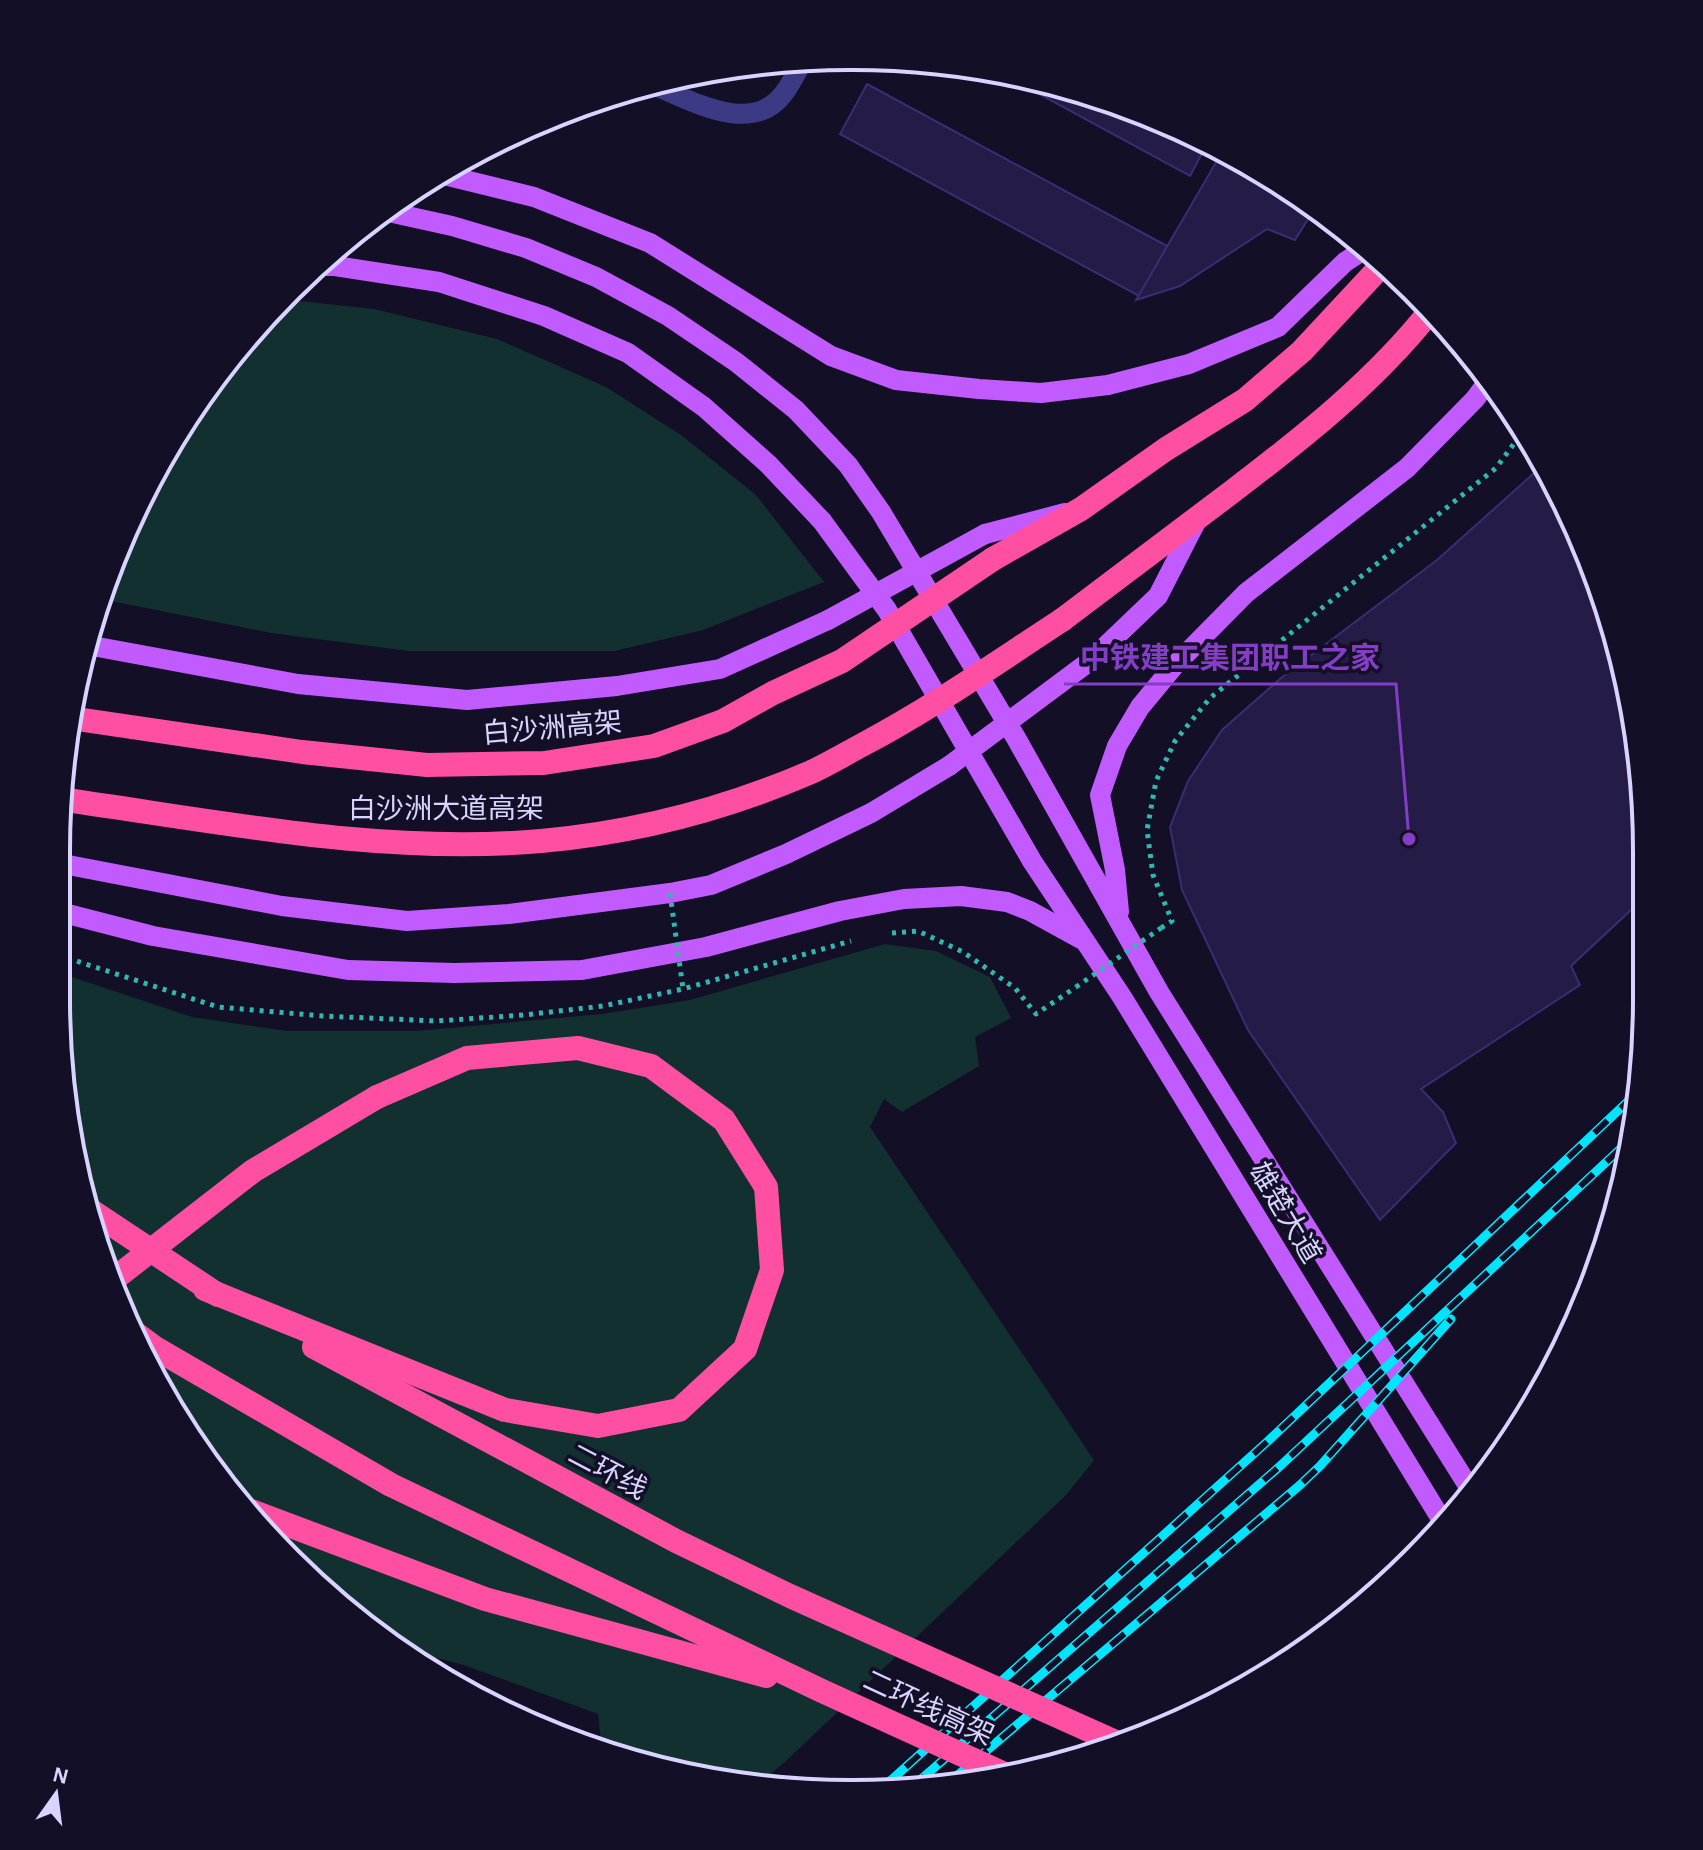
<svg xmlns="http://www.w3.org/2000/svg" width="1703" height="1850" font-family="'Alegreya Sans','Noto Sans SC',sans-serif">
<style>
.green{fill:#12302f}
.building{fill:#241b47;stroke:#3b2d73;stroke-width:2}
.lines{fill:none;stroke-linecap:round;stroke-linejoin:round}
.path{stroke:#2fb8b0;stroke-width:5;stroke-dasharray:4 6;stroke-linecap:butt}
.minor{stroke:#3d3a85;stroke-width:20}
.major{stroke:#c25bff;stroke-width:20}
.highway{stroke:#ff4fa3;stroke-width:24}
.rail-casing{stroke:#00e5ff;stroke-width:9}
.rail{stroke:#130f26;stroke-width:6;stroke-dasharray:18;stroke-linecap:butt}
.path-bridge{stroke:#2fb8b0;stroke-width:5;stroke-dasharray:4 6;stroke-linecap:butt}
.major-bridge{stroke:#c25bff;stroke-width:20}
.highway-bridge{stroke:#ff4fa3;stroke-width:24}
.labels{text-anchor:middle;stroke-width:7;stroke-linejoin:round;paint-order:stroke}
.street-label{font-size:28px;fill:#d9d4ff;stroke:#130f26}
.rim{fill:none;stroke:#d9d4ff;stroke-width:4}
.leader{fill:none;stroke:#843dc5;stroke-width:3}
.callout-dot{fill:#843dc5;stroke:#130f26;stroke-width:3}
.callout-label{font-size:30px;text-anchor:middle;font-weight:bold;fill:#843dc5;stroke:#130f26;stroke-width:7;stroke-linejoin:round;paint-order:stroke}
</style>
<rect width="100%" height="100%" fill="#130f26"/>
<g class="green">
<polygon points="281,299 374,309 497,339 606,387 681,435 756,495 824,582 703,630 615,651 409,651 271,633 101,599 117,547 190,409"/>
<polygon points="885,944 936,951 990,977 1011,1018 975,1037 979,1066 902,1112 884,1099 870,1127 1094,1460 1067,1494 786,1761 761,1782 646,1767 602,1750 598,1714 464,1665 409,1651 327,1597 220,1482 138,1350 71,1154 56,999 57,972 192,1017 287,1031 416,1031 602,1014 690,1000"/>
</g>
<g class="building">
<polygon points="995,70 1007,71 1156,117 1207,144 1190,176"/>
<polygon points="867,84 1167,246 1139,296 840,134"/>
<polygon points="1222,152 1294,190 1315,208 1295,240 1267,229 1180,286 1136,300"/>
<polygon points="1543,465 1587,548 1632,697 1647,851 1646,896 1571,966 1580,985 1421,1089 1443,1112 1456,1143 1380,1220 1248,1030 1182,890 1170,827 1188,781 1222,730 1281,678 1437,560"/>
</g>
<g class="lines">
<g class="path">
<polyline points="1161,928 1172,921 1153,875 1147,830 1156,781 1175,741 1210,698 1496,468 1524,430"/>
<polyline points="892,933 918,931 963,952 1015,988 1036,1014 1076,987"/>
<polyline points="58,955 218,1007 323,1016 437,1021 524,1015 603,1006 683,989 851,941"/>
</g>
<path class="minor" d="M653,85C691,100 752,137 784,93C791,84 797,71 803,61"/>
<g class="major">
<polyline points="440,174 534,197 650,243 831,356 896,380 979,389 1041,393 1108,385 1189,364 1278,327 1345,262 1365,249"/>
<polyline points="384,211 452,226 526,248 596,277 668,316 736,362 796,410 848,465 881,512 1016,738 1159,992 1472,1492"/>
<polyline points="317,266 335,266 439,282 544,316 628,353 704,407 768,464 822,521 887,610 1032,861 1122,997 1446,1527"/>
<polyline points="985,534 1065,513"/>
<polyline points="87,645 298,684 467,700 617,686 720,669 828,620"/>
<polyline points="1090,661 1158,596 1197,520"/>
<polyline points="63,864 282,906 407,921 509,914 670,893 711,885 786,854 871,813 949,766"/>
<polyline points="60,912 153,936 348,970 454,973 582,970 706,947 840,911 904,899 961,896 1007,902 1030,911 1081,939"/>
<polyline points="1119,912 1115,870 1100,795 1117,746 1140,707 1174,666 1246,593 1407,468 1475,399 1489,380"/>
</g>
<g class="highway">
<polyline points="993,559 1081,509 1166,449 1245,400 1302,351 1383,264"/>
<path d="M1062,620C1119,577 1176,534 1233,491C1304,437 1376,380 1431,310"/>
<polyline points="114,1279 253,1171 377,1097"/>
</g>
<g class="rail-casing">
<g id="rail">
<polyline points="946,1785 1300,1485 1320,1466 1451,1319"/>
<polyline points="911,1788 1279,1467 1632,1138"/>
<polyline points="879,1791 1268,1441 1641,1089"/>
</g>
</g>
<use href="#rail" class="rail"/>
<g class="path-bridge">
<polyline points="670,893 683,989"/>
<polyline points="1076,987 1161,928"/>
</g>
<g class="major-bridge">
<polyline points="828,620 985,534"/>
<polyline points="949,766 1090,661"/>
</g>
<g class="highway-bridge">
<polyline points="70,718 302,752 427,765 544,763 654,746 723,721 773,693 842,661 993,559"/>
<path d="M66,800C222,822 383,855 541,841C632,833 725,809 809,773C827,765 845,754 862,745C932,708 996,663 1062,620"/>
<polyline points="90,1210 218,1295"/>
<polyline points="205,1289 505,1410 598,1426 679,1410 745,1349 772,1270 766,1187 724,1120 651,1066 578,1048 467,1058 377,1097"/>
<polyline points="132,1331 155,1348 391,1485 822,1691 1011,1777"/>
<polyline points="314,1347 676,1541 790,1596 1120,1744"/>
<polyline points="251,1511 485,1599 766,1676"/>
</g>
</g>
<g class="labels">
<g class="street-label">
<text transform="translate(552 727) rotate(-5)" y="10">白沙洲高架</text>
<text x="446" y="818">白沙洲大道高架</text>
<text transform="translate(1286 1212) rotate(59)" y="10">雄楚大道</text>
<text transform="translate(608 1471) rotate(28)" y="10">二环线</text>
<text transform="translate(929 1707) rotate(25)" y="10">二环线高架</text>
</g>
</g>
<path d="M0 0H1703V1850H0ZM851 70H852A781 781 0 0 1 1633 851V999A781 781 0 0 1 852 1780H851A781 781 0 0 1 70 999V851A781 781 0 0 1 851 70Z" fill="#130f26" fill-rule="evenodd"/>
<path class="rim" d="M851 70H852A781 781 0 0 1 1633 851V999A781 781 0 0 1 852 1780H851A781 781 0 0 1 70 999V851A781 781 0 0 1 851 70Z"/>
<path class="leader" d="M1409 839L1396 684H1064"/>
<circle class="callout-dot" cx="1409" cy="839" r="8"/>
<g class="callout-label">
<text x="1230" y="668">中铁建工集团职工之家</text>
</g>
<g transform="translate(56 1794) rotate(14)" stroke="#130f26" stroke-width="6" paint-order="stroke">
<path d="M0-6L14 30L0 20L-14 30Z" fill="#d9d4ff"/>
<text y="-12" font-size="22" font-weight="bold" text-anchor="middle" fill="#d9d4ff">N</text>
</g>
</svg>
